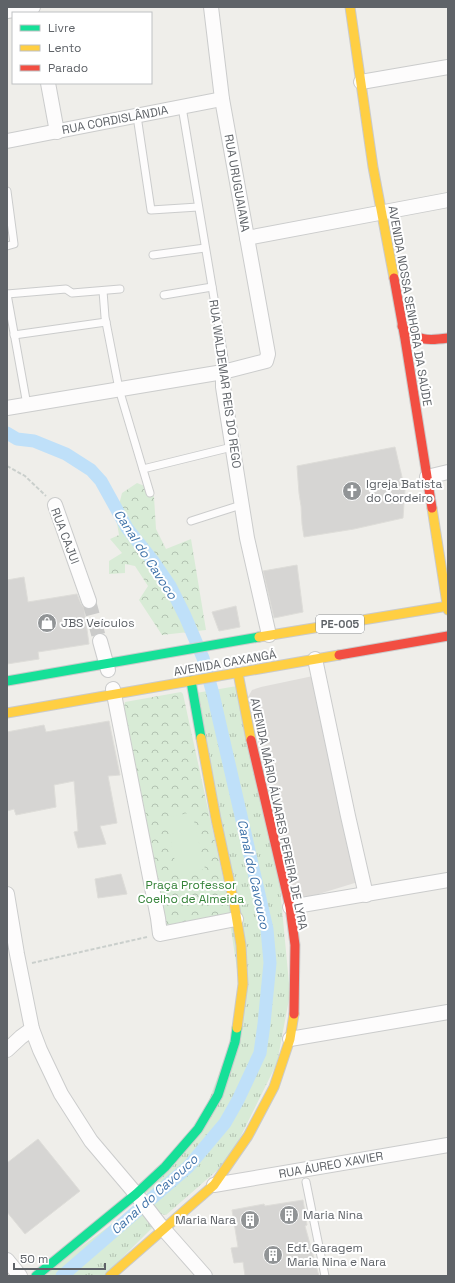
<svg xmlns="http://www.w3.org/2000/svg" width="455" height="1283" font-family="'Space Grotesk',sans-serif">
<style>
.industrial{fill:#dfddda}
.grass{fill:url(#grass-tufts)}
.forest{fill:url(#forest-crowns)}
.pitch{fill:#d8ebd6}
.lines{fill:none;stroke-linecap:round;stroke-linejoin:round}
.canal{stroke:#bfe0f9;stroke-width:13}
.building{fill:#d6d5d3;stroke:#deddd9}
.street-tunnel{stroke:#cbcbca;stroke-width:14;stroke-dasharray:14 7;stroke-linecap:butt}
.lane-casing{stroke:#cbcccc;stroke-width:9}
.street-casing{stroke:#cbcccc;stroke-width:16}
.fast-casing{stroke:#cacacb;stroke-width:11}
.slow-casing{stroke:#cacacb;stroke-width:11}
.jam-casing{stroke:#cacacb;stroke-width:11}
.path{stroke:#cacfcc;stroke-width:2;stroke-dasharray:4 2;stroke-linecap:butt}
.lane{stroke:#fdfcfc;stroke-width:7}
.street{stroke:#fdfcfc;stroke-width:14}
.fast{stroke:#16e098;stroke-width:9}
.slow{stroke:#ffcf43;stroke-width:9}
.jam{stroke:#f24e42;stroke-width:9}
.labels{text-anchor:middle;stroke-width:4;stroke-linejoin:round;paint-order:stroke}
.shield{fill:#fff;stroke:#8f9295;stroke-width:1}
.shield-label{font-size:11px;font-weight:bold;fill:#5f6368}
.street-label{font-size:12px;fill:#5f6368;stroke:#fff}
.poi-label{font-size:12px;fill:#5f6368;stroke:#fff;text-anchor:start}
.park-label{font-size:12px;fill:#348238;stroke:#fff}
.water-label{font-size:13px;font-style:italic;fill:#4174aa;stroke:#fff}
</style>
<defs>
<pattern id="grass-tufts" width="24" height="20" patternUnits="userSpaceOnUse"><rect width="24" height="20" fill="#d8ebd6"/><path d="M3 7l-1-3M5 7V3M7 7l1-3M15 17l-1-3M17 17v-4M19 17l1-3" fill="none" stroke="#b2c2b1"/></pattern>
<pattern id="forest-crowns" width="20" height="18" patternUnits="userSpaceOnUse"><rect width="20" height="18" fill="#d8ebd6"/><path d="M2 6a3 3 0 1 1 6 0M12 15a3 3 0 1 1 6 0" fill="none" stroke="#b2c2b1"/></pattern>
</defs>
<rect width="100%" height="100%" fill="#efeeea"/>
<polygon class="industrial" points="313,676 358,882 299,900 293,894 248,697 252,690 261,687"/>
<g class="grass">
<polygon points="237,686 279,877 290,994 277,1063 229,1160 166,1215 161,1214 147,1198 146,1188 196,1134 243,1010 196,693"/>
<polygon points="137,1206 153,1227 104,1276 41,1276"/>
</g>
<g class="forest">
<polygon points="137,483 150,488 154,497 156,529 166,549 191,539 206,630 162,635 139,600 148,586 135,566 125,564 125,573 109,574 109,561 122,553 110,539 119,535 116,517 122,493"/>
<polygon points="181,692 183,694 231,915 167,927 162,917 124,706 125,702"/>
</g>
<polygon class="pitch" points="192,812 205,869 178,876 166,818"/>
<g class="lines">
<polyline class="canal" points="7,433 17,439 34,441 66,454 91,470 101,481 127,528 153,561 170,586 185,616 203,658 213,694 267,929 270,963 264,1024 260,1053 238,1100 225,1123 188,1167 62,1276"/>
</g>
<g class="building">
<polygon points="395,447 405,490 403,518 354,529 304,537 302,524 301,506 299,493 297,466"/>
<polygon points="297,565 303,612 274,618 263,571"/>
<polygon points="24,577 28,602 77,594 81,604 84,608 89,644 38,652 39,659 7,664 7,580"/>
<polygon points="236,606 240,627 219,631 212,612"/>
<polygon points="109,721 120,775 108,776 117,823 100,826 106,844 78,848 74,832 78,831 74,781 54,785 56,807 16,815 14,809 7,811 7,732 44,725 46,732"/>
<polygon points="121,874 127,894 98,898 95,879"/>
<polygon points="38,1139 80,1191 25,1234 7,1212 7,1163"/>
<polygon points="303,1200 307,1225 305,1226 319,1276 245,1276 243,1262 234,1263 231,1248 238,1247 232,1210 264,1204 265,1206"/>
</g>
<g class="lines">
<polyline class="street-tunnel" points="89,601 100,641"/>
<g class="lane-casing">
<g id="lane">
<polyline points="182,107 224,358 223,372"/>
<polyline points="137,116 151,210 198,207"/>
<polyline points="7,191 14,244 7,246"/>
<polyline points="153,255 205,248"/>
<polyline points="103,291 105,317 119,389 150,493"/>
<polyline points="7,294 66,289 72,293 120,289"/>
<polyline points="7,294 27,405"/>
<polyline points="164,295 212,287"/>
<polyline points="14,335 106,322"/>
<polyline points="143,469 232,447"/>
<polyline points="191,521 241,505"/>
<polyline points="306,1182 325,1276"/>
</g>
</g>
<g class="street-casing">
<g id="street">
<polyline points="7,11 33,7"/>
<polyline points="361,82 448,67"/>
<polyline points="48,83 57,132"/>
<polyline points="7,141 222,99"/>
<polyline points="247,238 448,200"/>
<polyline points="223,372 223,387 247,538 269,635"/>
<polyline points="7,408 223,372 266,361 268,354 222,99 211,7"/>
<polyline points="427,477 448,472"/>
<polyline points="55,505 89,601"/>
<polyline points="100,641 108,670"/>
<polyline points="315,659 348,816 366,895"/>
<polyline points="113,689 158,918 160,934 236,919"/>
<polyline points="7,894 17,954 32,1029 40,1050 61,1094 91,1141 136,1194 160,1225 205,1276"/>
<polyline points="290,907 448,880"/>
<polyline points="290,1039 448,1012"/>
<polyline points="7,1050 21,1037 32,1029"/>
<polyline points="214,1185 448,1145"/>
<polyline points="7,1260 20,1276"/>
</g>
</g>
<g class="fast-casing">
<g id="fast">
<polyline points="7,681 259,637"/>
<polyline points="191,681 201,738"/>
<polyline points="36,1276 136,1194 165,1167 198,1129 218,1095 235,1042 237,1028"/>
</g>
</g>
<g class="slow-casing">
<g id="slow">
<polyline points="350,7 373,167 394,278"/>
<polyline points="432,508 448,610"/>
<polyline points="259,637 448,606"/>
<polyline points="238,673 251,740"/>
<polyline points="7,713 339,655"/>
<polyline points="201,738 216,819 234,903 241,945 243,984 237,1028"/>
<polyline points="110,1276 214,1185 248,1136 274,1087 290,1039 294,1014"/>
</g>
</g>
<g class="jam-casing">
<g id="jam">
<polyline points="394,278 405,339 432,508"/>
<path d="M402,326C418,341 427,341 448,338"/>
<polyline points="339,655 448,636"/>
<polyline points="251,740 290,907 295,945 294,1014"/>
</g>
</g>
<g class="path">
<polyline points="7,466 25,476 46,496"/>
<polyline points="32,963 147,937"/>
</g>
<use href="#lane" class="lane"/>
<use href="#street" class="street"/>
<use href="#fast" class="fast"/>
<use href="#slow" class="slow"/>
<use href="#jam" class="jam"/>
</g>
<defs>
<g id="church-disc" transform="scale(1)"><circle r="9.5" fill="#919496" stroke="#fff"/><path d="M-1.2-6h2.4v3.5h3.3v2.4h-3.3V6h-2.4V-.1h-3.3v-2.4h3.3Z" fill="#fff"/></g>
<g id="shop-disc" transform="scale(1)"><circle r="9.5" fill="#919496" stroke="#fff"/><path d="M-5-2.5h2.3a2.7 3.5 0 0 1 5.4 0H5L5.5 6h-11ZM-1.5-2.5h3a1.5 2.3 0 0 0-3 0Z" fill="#fff"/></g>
<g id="building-disc" transform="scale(1)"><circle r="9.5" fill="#919496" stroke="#fff"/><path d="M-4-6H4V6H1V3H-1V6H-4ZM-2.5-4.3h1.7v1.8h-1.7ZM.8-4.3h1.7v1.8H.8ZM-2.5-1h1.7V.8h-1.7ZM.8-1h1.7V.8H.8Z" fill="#fff"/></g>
</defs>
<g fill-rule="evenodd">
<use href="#church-disc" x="352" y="491"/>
<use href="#shop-disc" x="47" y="623"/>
<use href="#building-disc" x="289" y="1215"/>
<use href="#building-disc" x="250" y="1220"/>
<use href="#building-disc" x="273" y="1255"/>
</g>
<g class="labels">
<rect class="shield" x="316" y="615" width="48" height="18" rx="3"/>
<g class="shield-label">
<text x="340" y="628">PE-005</text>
</g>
<g class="street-label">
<text transform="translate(115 120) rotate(-11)" y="4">RUA CORDISLÂNDIA</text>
<text transform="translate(237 183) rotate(80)" y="4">RUA URUGUAIANA</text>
<text transform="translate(410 306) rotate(80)" y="4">AVENIDA NOSSA SENHORA DA SAÚDE</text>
<text transform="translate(225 384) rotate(82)" y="4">RUA WALDEMAR REIS DO REGO</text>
<text transform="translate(65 536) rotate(69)" y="4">RUA CAJUI</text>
<text transform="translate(225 663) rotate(-10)" y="4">AVENIDA CAXANGÁ</text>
<text transform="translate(279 814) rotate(78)" y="4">AVENIDA MÁRIO ÁLVARES PEREIRA DE LYRA</text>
<text transform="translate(331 1165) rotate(-10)" y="4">RUA ÁUREO XAVIER</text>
</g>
<g class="poi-label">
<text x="366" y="488">Igreja Batista<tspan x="366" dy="14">do Cordeiro</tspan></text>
<text x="61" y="627">JBS Veículos</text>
<text x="303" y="1219">Maria Nina</text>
<text x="236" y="1224" text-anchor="end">Maria Nara</text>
<text x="287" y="1252">Edf. Garagem<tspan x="287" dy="14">Maria Nina e Nara</tspan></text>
</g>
<g class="park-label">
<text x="191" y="889">Praça Professor<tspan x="191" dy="14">Coelho de Almeida</tspan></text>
</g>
<g class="water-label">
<text transform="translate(146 554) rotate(57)" y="5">Canal do Cavoco</text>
<text transform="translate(254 874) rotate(78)" y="5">Canal do Cavouco</text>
<text transform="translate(154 1194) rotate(-42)" y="5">Canal do Cavouco</text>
</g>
</g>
<rect width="455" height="1283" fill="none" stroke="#5f6368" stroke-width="16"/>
<rect x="12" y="12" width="140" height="72" fill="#ffffff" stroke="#bfc1c3"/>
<rect x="20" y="25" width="20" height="6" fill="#16e098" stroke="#bfc1c3"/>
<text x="48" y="32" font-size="12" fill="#5f6368">Livre</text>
<rect x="20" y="45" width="20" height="6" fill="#ffcf43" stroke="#bfc1c3"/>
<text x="48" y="52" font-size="12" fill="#5f6368">Lento</text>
<rect x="20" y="65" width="20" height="6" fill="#f24e42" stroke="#bfc1c3"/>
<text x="48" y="72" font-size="12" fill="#5f6368">Parado</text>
<path d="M14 1263v6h91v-6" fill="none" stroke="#5f6368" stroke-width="2"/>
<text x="20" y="1263" font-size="12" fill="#5f6368" stroke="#ffffff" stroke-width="3" paint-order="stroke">50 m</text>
</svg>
